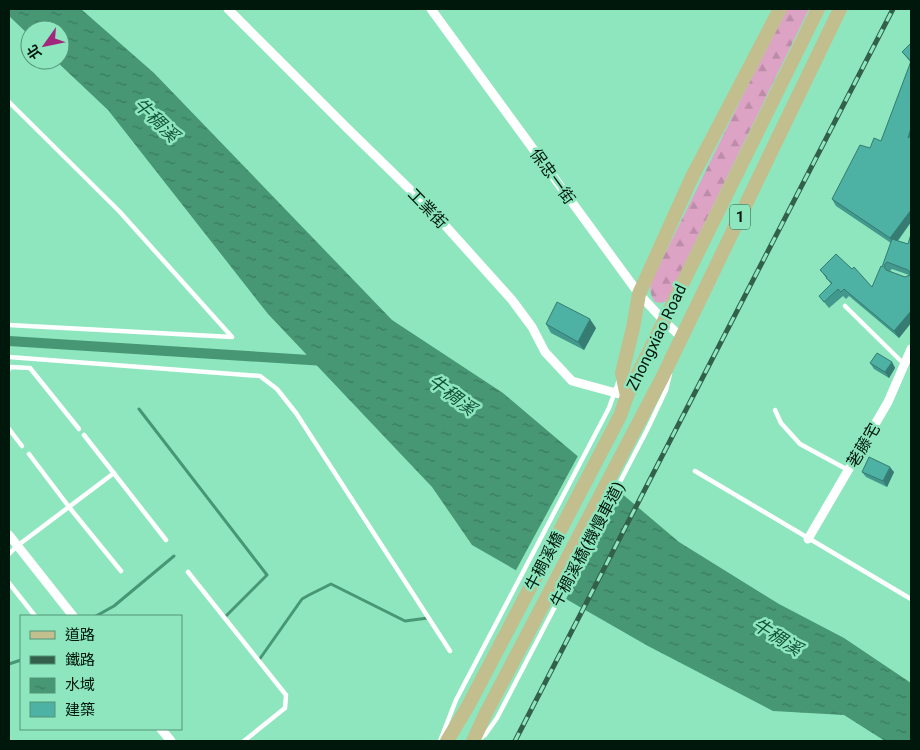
<svg xmlns="http://www.w3.org/2000/svg" width="920" height="750" font-family="Roboto,'Noto Sans TC',sans-serif">
<style>
.forest{fill:url(#forest-firs)}
.water{fill:url(#water-ripples)}
.pier{fill:#8de6bd}
.lines{fill:none;stroke-linecap:round;stroke-linejoin:round}
.stream{stroke:#479775;stroke-width:3}
.canal{stroke:#479775;stroke-width:10}
.lane{stroke:#fff;stroke-width:4.5}
.street{stroke:#fff;stroke-width:9}
.primary{stroke:#c3be8e;stroke-width:14}
.rail-casing{stroke:#32604a;stroke-width:5}
.rail{stroke:#8de6bd;stroke-width:3;stroke-dasharray:9;stroke-linecap:butt}
.wall{fill:#42988c;fill-rule:evenodd}
.shaded-wall{fill:#367c72}
.building{fill:#4db1a3;stroke:#367c72;fill-rule:evenodd}
.labels{text-anchor:middle;stroke-width:5;stroke-linejoin:round;paint-order:stroke}
.shield{fill:#8de6bd;stroke:#2a5541;stroke-width:1}
.shield-label{font-size:15px;font-weight:bold;fill:#00170c}
.street-label{font-size:16px;fill:#00170c;stroke:#8de6bd}
.water-label{font-size:18px;font-style:italic;fill:#13523a;stroke:#8de6bd}
</style>
<defs>
<pattern id="forest-firs" width="22" height="20" patternUnits="userSpaceOnUse" patternTransform="scale(1.25)"><rect width="22" height="20" fill="#dda3c5"/><path d="M5 1l3.5 6h-7zM16 11l3.5 6h-7z" fill="#bc8ca8"/></pattern>
<pattern id="water-ripples" width="26" height="14" patternUnits="userSpaceOnUse" patternTransform="scale(1.25)"><rect width="26" height="14" fill="#479775"/><path d="M2 4q2-2 4 0t4 0M15 11q2-2 4 0t4 0" fill="none" stroke="#397a5e"/></pattern>
</defs>
<rect width="100%" height="100%" fill="#8de6bd"/>
<path class="forest" d="M787,9H809L667,300L662,303L655,302C646,289 652,281 658,268L742,97Z"/>
<polygon class="water" points="9,9 81,9 154,73 392,320 503,393 679,542 779,604 844,638 911,683 911,741 885,741 844,715 773,711 648,646 472,545 432,487 268,314 108,110 55,60 60,60 60,30 30,30 30,36 9,16"/>
<polygon class="pier" points="579,454 622,491 565,601 515,572"/>
<g class="lines">
<g class="stream">
<polyline points="139,409 267,575 225,617"/>
<polyline points="96,616 114,606 174,556"/>
<polyline points="259,660 302,599 309,595 331,584 405,621 428,618"/>
<polyline points="9,664 21,660"/>
</g>
<polyline class="canal" points="9,341 325,361"/>
<g class="lane">
<polyline points="9,102 119,211 232,337 9,325"/>
<polyline points="845,306 904,364"/>
<polyline points="9,357 260,376 277,389 296,413 450,651"/>
<polyline points="9,369 11,367 30,368 79,429"/>
<polyline points="775,410 781,423 800,444 848,470"/>
<polyline points="9,429 22,446"/>
<polyline points="84,435 166,540"/>
<polyline points="29,454 69,507 121,571"/>
<polyline points="695,471 911,599"/>
<polyline points="9,554 17,546 114,473"/>
<polyline points="188,572 286,695 285,708 244,741"/>
<polyline points="9,583 35,616"/>
<polyline points="478,740 485,735 497,718 647,430 666,390 670,374"/>
<polyline points="440,741 456,700 609,408 619,380"/>
</g>
<g class="street">
<polyline points="228,9 348,129 433,212 512,300 532,327 545,352 572,381 627,396"/>
<polyline points="431,9 639,294 664,321 681,337"/>
<polyline points="9,535 73,616"/>
<polyline points="808,539 888,402 911,349"/>
<polyline points="161,729 171,741"/>
</g>
<g class="primary">
<polyline points="627,396 622,373 633,328 639,294 692,177 780,9"/>
<polyline points="447,741 468,706 488,668 620,416 627,396 664,321 818,9"/>
<polyline points="473,741 486,713 662,378 840,9"/>
</g>
<g class="rail-casing">
<polyline id="rail" points="515,741 893,9"/>
</g>
<use href="#rail" class="rail"/>
</g>
<g class="wall">
<path d="M911,43V222L898,241L908,244L911,234V323L899,338L849,296L846,299L843,296L829,308L819,296L831,284L820,270L872,287L882,267L891,243L836,206L832,199L870,148L881,141L911,63L902,52ZM892,269L909,275L905,277L890,271Z"/>
<polygon points="546,324 596,328 584,350 551,333"/>
<polygon points="892,362 895,368 889,378 874,369 870,363"/>
<polygon points="862,472 894,472 887,487 866,477"/>
</g>
<g class="shaded-wall">
<polygon points="911,128 911,143 908,138"/>
<polygon points="911,210 911,222 894,245 890,238"/>
<polygon points="911,311 911,323 899,338 894,331"/>
<polygon points="590,319 596,328 584,350 578,342"/>
<polygon points="892,362 895,368 889,378 885,372"/>
<polygon points="890,467 894,472 887,487 883,481"/>
</g>
<g class="building">
<polygon points="911,43 911,128 908,138 911,136 911,210 890,238 832,199 860,145 870,148 874,138 881,141 911,61 902,52"/>
<path d="M911,234V305L910,307L911,308V311L894,331L844,289L841,292L838,289L824,302L819,296L832,283L826,278L827,277L820,270L836,254L852,269L854,267L872,287L881,266L882,267L892,239L908,244ZM887,262L908,270L910,272V275L905,277L886,270L884,267L885,264Z"/>
<polygon points="557,302 590,319 578,342 546,324"/>
<polygon points="877,353 892,362 885,372 870,363"/>
<polygon points="869,457 890,467 883,481 862,472"/>
</g>
<g class="labels">
<rect class="shield" x="730" y="204.5" width="20" height="25" rx="4"/>
<g class="shield-label">
<text x="740" y="222">1</text>
</g>
<g class="street-label">
<text transform="translate(553 176) rotate(54)" y="6">保忠一街</text>
<text transform="translate(428 208) rotate(46)" y="6">工業街</text>
<text transform="translate(656 337) rotate(-64)" y="6">Zhongxiao Road</text>
<text transform="translate(863 445) rotate(-59)" y="6">荖藤宅</text>
<text transform="translate(587 544) rotate(-62)" y="6">牛稠溪橋(機慢車道)</text>
<text transform="translate(544 561) rotate(-62)" y="6">牛稠溪橋</text>
</g>
<g class="water-label">
<text transform="translate(156 120) rotate(44)" y="6">牛稠溪</text>
<text transform="translate(452 395) rotate(37)" y="6">牛稠溪</text>
<text transform="translate(777 637) rotate(32)" y="6">牛稠溪</text>
</g>
</g>
<rect width="920" height="750" fill="none" stroke="#00170c" stroke-width="20"/>
<rect x="20" y="615" width="162" height="115" fill="#8de6bd" stroke="#559376"/>
<rect x="30" y="631" width="25" height="8" fill="#c3be8e" stroke="#559376"/>
<text x="65" y="640" font-size="15" fill="#00170c">道路</text>
<rect x="30" y="656" width="25" height="8" fill="#32604a" stroke="#559376"/>
<text x="65" y="665" font-size="15" fill="#00170c">鐵路</text>
<rect x="30" y="678" width="25" height="15" fill="url(#water-ripples)" stroke="#559376"/>
<text x="65" y="690" font-size="15" fill="#00170c">水域</text>
<rect x="30" y="702" width="25" height="15" fill="#4db1a3" stroke="#559376"/>
<text x="65" y="715" font-size="15" fill="#00170c">建築</text>
<g transform="translate(45 45) rotate(237)"><circle r="24" fill="#8de6bd" stroke="#559376"/>
<path d="M0-4L9 19L0 12L-9 19Z" fill="#a2267c"/>
<text y="-8" font-size="14" font-weight="bold" text-anchor="middle" fill="#00170c">北</text>
</g>
</svg>
